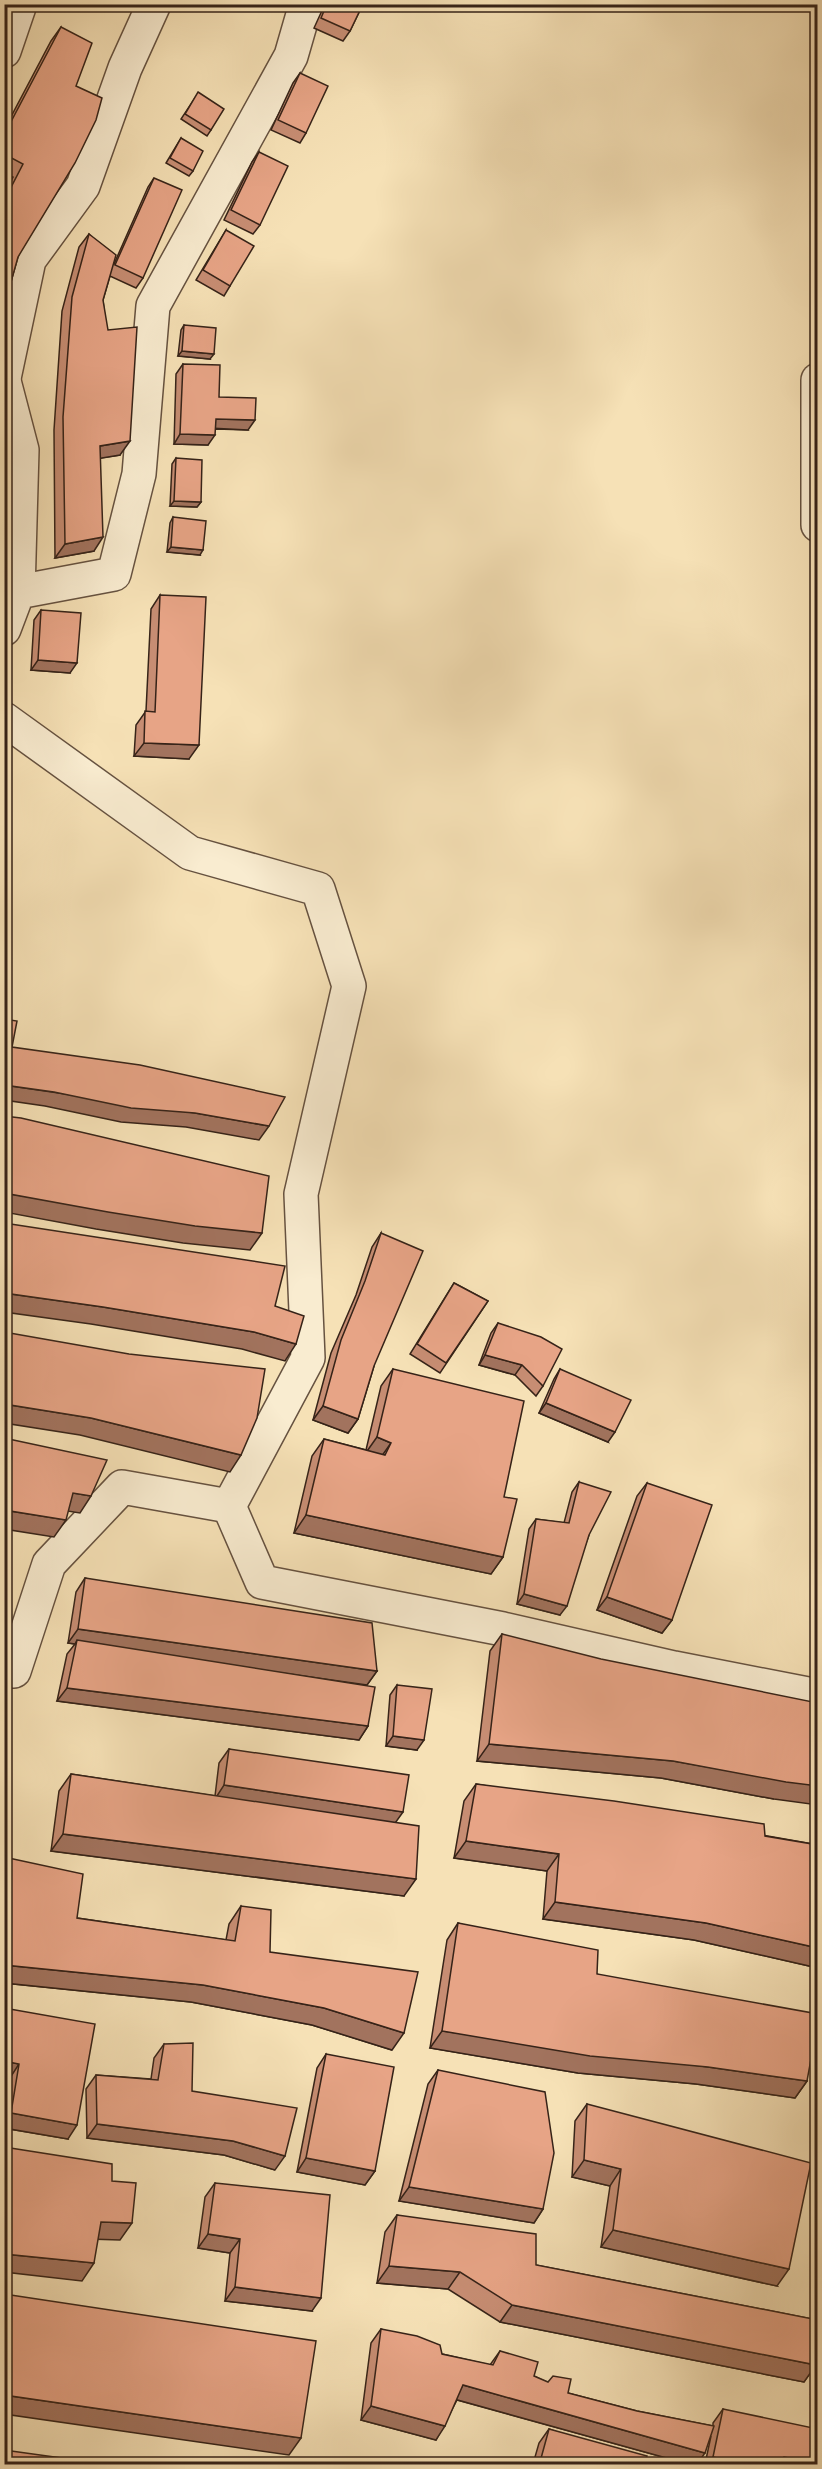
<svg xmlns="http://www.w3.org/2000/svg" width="822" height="2469" font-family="Alegreya,serif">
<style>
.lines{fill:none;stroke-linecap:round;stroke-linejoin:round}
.minor-casing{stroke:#665240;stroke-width:36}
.minor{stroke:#f9ecd0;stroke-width:33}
.wall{fill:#c78d73;stroke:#362318;stroke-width:1.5}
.shaded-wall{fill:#a2735e;stroke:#362318;stroke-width:1.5}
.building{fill:#e7a486;stroke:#362318;stroke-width:1.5}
</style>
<rect width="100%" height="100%" fill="#f6e1b6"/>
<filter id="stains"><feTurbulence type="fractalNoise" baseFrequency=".00333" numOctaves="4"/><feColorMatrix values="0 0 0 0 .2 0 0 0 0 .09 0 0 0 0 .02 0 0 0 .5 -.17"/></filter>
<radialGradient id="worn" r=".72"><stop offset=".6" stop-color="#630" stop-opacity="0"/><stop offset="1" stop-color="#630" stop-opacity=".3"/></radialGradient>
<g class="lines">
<g class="minor-casing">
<g id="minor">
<polyline points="4,51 20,4"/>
<polyline points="4,378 29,260 83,186 125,68 154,4"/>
<polyline points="818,380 818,525"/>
<polyline points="4,381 22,450 18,592"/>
<polyline points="4,629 18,592 114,574 139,474 153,306 291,56 306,4"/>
<polyline points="4,719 190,853 318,889 349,986 301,1194 308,1358 229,1506"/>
<polyline points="229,1506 262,1582 503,1629 674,1668 818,1696"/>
<polyline points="4,1671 14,1671 49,1564 122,1487 229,1506"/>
</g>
</g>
<use href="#minor" class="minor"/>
</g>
<g class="wall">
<polygon points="325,4 363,4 350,31 343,41 314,28"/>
<polygon points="61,27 76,86 18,257 7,296 4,300 4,195 13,177 4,173 4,130 51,41"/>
<polygon points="300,73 306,133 300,143 271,130 293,83"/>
<polygon points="195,98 211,130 207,136 181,119"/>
<polygon points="181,138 193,171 189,176 166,163"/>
<polygon points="259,152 260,225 253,234 224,220 252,162"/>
<polygon points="154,178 143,278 136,288 110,276 103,300 120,455 100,458 94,551 55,558 54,430 62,311 79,247 89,234 114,264 148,187"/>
<polygon points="226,230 230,286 224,296 196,280"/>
<polygon points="184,325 210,359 178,356 181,330"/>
<polygon points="183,364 219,397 248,430 215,429 208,445 174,444 176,374"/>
<polygon points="176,458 201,502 197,507 170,506 172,464"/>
<polygon points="173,517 200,555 167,552 170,523"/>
<polygon points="160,595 189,759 134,756 136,725 146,711 151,609"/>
<polygon points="41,610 70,673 31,670 34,620"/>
<polygon points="381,1233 374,1366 358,1419 348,1433 313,1420 331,1353 356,1295 372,1247"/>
<polygon points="454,1283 488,1301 440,1373 410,1354"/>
<polygon points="498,1323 543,1386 536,1396 515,1375 479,1365 491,1333"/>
<polygon points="393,1369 504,1497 503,1557 491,1574 294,1533 312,1456 324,1439 366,1450 381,1386"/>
<polygon points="560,1369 608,1442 539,1413 554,1379"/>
<polygon points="579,1482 589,1535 560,1615 517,1604 529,1529 536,1519 564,1523 572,1492"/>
<polygon points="647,1483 672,1620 662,1633 597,1610 637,1496"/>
<polygon points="85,1578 377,1671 367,1685 304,1676 368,1726 359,1740 57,1701 67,1654 75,1644 68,1643 76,1592"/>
<polygon points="502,1634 774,1799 661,1778 477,1761 490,1651"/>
<polygon points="397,1685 417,1750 386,1746 390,1695"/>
<polygon points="229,1749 396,1823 404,1896 51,1851 59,1791 71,1774 215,1796 219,1763"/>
<polygon points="476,1784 818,1845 818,1968 694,1940 543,1919 547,1871 454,1858 464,1801"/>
<polygon points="4,1857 77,1918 226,1940 229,1924 241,1906 270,1952 392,2050 312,2025 191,2002 4,1983"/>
<polygon points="458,1923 597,1974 807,2081 795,2098 696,2084 578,2073 430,2048 447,1940"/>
<polygon points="4,2008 68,2139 4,2128 4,2107 10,2078"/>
<polygon points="164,2044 192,2091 275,2170 224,2155 87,2138 86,2089 96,2075 151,2079 154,2058"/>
<polygon points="326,2054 375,2171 365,2185 297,2172 317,2068"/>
<polygon points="438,2070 543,2209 534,2223 399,2201 428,2084"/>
<polygon points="587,2104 777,2286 601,2247 610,2186 572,2177 575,2121"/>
<polygon points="215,2183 312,2311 225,2301 230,2253 198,2248 205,2197"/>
<polygon points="397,2215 536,2265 818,2320 818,2395 811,2394 815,2366 804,2382 500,2322 448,2289 377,2283 385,2232"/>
<polygon points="381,2329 442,2354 490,2365 500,2351 534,2376 568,2393 637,2411 713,2426 713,2423 723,2409 818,2464 705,2464 711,2436 697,2464 688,2464 457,2400 436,2440 361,2420 371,2343"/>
<polygon points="549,2429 644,2464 533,2464 539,2443"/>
</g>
<g class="shaded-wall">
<polygon points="182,351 214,354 210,359 178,356"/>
<polygon points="216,419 255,420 248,430 209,428"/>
<polygon points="180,434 215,435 208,445 174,444"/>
<polygon points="130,441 120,455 90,460 100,446"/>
<polygon points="174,501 201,502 197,507 170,506"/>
<polygon points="103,537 94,551 55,558 65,544"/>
<polygon points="171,547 203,550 200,555 167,552"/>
<polygon points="38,660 77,663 70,673 31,670"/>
<polygon points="144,743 199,745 189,759 134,756"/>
<polygon points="4,1085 195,1113 269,1126 259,1140 186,1127 121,1122 45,1106 4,1100"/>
<polygon points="4,1193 262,1233 250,1250 183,1243 96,1229 4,1212"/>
<polygon points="4,1293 103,1307 254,1332 296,1344 285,1361 242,1349 91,1324 4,1312"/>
<polygon points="485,1355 522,1365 515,1375 479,1365"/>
<polygon points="546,1403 615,1432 608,1442 539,1413"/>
<polygon points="4,1404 91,1418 241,1455 230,1472 80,1435 4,1423"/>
<polygon points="323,1406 358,1419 348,1433 313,1420"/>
<polygon points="377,1437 391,1443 379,1460 365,1454"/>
<polygon points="73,1493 91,1496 80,1513 61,1510"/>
<polygon points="4,1510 66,1520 54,1537 4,1529"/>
<polygon points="306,1515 503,1557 491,1574 294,1533"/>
<polygon points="524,1594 567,1606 560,1615 517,1604"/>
<polygon points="607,1597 672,1620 662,1633 597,1610"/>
<polygon points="78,1629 377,1671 367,1685 76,1644 77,1640 75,1644 68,1643"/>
<polygon points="67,1688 368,1726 359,1740 57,1701"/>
<polygon points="393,1736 424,1740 417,1750 386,1746"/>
<polygon points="489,1744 673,1761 818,1786 818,1805 774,1799 661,1778 477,1761"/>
<polygon points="224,1785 403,1812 393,1826 215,1799"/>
<polygon points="63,1834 416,1879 404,1896 51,1851"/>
<polygon points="466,1841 559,1854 547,1871 454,1858"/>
<polygon points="555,1902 706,1923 818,1948 818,1968 694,1940 543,1919"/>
<polygon points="4,1965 203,1985 324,2008 404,2033 392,2050 312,2025 191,2002 4,1983"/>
<polygon points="442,2031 708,2067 807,2081 795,2098 696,2084 578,2073 430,2048"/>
<polygon points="4,2061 19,2064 10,2078 4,2077"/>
<polygon points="11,2113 77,2125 68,2139 4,2128 4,2122"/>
<polygon points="97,2124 233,2141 285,2156 275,2170 224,2155 87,2138"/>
<polygon points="306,2158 375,2171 365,2185 297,2172"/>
<polygon points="584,2160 621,2169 610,2186 572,2177"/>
<polygon points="409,2187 543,2209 534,2223 399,2201"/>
<polygon points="101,2222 132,2223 120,2240 89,2239"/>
<polygon points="613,2230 789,2269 777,2286 601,2247"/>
<polygon points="208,2234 240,2239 230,2253 198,2248"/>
<polygon points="4,2254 94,2263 82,2281 4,2272"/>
<polygon points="389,2266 460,2272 448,2289 377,2283"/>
<polygon points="235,2287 321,2298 312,2311 225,2301"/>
<polygon points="512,2305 816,2365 804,2382 500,2322"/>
<polygon points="463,2385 705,2453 697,2464 688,2464 454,2399"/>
<polygon points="818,2385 818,2395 811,2394"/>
<polygon points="4,2395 301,2438 289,2455 4,2414"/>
<polygon points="371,2406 445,2426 436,2440 361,2420"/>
<polygon points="713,2457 742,2464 708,2464"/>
<polygon points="784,2457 818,2463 818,2464 779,2464"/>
</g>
<g class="building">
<polygon points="327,4 363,4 350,31 321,18"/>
<polygon points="61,27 92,43 76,86 102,98 96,120 75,163 18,257 7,296 4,296 4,201 23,164 4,154 4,135"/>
<polygon points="300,73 328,86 306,133 278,120"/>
<polygon points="198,92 224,109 211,130 185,114"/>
<polygon points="181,138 203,151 193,171 170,158"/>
<polygon points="259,152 288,166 260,225 231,210"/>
<polygon points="154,178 182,190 143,278 115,265"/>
<polygon points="226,230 254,246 230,286 203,270"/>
<polygon points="89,234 116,255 103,300 108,330 137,327 130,441 100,446 103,537 65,544 63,417 72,297"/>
<polygon points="184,325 216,328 214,354 182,351"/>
<polygon points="4,335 7,335 7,460 4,516"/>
<polygon points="183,364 220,365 219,397 256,398 255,420 216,419 215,435 180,434"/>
<polygon points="176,458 202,460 201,502 174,501"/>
<polygon points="173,517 206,521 203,550 171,547"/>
<polygon points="160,595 206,597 199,745 144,743 145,711 155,712"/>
<polygon points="41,610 81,613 77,663 38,660"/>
<polygon points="4,1019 17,1021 12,1047 140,1065 285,1097 269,1126 195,1113 131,1108 54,1092 4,1085"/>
<polygon points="4,1116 21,1118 269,1176 262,1233 195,1226 108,1212 4,1193"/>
<polygon points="4,1223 285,1266 275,1306 304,1316 296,1344 254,1332 103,1307 4,1293"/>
<polygon points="381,1233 423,1251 374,1366 358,1419 323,1406 341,1340 365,1281"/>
<polygon points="454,1283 488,1301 446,1363 417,1344"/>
<polygon points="498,1323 541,1337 562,1349 543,1386 522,1365 485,1355"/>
<polygon points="4,1332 129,1354 265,1369 257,1418 241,1455 91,1418 4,1404"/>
<polygon points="393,1369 524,1401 504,1497 517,1499 503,1557 306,1515 324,1439 385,1455 391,1443 377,1437"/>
<polygon points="560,1369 631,1400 615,1432 546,1403"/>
<polygon points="4,1438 107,1460 91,1496 73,1493 66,1520 4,1510"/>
<polygon points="579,1482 611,1492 589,1535 567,1606 524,1594 536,1519 569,1523"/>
<polygon points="647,1483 712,1505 672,1620 607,1597"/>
<polygon points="85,1578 372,1623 377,1671 78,1629"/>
<polygon points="502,1634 601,1659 818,1703 818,1786 786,1782 673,1761 489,1744"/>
<polygon points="77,1640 375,1687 368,1726 67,1688"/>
<polygon points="397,1685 432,1689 424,1740 393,1736"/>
<polygon points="229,1749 409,1775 403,1812 224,1785"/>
<polygon points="71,1774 419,1826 416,1879 63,1834"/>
<polygon points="476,1784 614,1801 764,1824 765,1836 818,1845 818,1948 706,1923 555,1902 559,1854 466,1841"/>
<polygon points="4,1857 83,1874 77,1918 235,1941 241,1906 271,1910 270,1952 418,1972 404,2033 324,2008 203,1985 4,1965"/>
<polygon points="458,1923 598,1950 597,1974 818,2014 818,2021 807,2081 708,2067 590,2056 442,2031"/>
<polygon points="4,2008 95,2024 77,2125 11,2113 19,2064 4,2061"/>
<polygon points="193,2043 192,2091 297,2108 285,2156 233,2141 97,2124 96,2075 158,2080 164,2044"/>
<polygon points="326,2054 394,2067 375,2171 306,2158"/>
<polygon points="438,2070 545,2092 554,2153 543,2209 409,2187"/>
<polygon points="587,2104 811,2163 789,2269 613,2230 621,2169 584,2160"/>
<polygon points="4,2147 112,2164 112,2181 136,2183 132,2223 101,2222 94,2263 4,2254"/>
<polygon points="215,2183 330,2195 321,2298 235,2287 240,2239 208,2234"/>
<polygon points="397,2215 536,2234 536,2265 818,2320 818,2356 816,2365 512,2305 460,2272 389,2266"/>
<polygon points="4,2294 316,2341 301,2438 4,2395"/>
<polygon points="381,2329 417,2336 440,2345 442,2354 493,2365 500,2351 538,2362 534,2376 548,2382 553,2376 571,2379 568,2393 637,2411 714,2426 705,2453 463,2385 445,2426 371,2406"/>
<polygon points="723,2409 818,2429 818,2463 784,2457 783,2464 742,2464 713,2457"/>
<polygon points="549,2429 647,2456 644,2464 548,2464 540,2462"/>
<polygon points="4,2450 105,2464 4,2464"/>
</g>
<rect width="822" height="2469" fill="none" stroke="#f6e1b6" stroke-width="24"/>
<rect x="6" y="6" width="810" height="2457" fill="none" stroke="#362318" stroke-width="3"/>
<rect x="12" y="12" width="798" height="2445" fill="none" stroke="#362318" stroke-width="1.5"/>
<rect width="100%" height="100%" filter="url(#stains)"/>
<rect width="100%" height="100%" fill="url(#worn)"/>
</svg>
